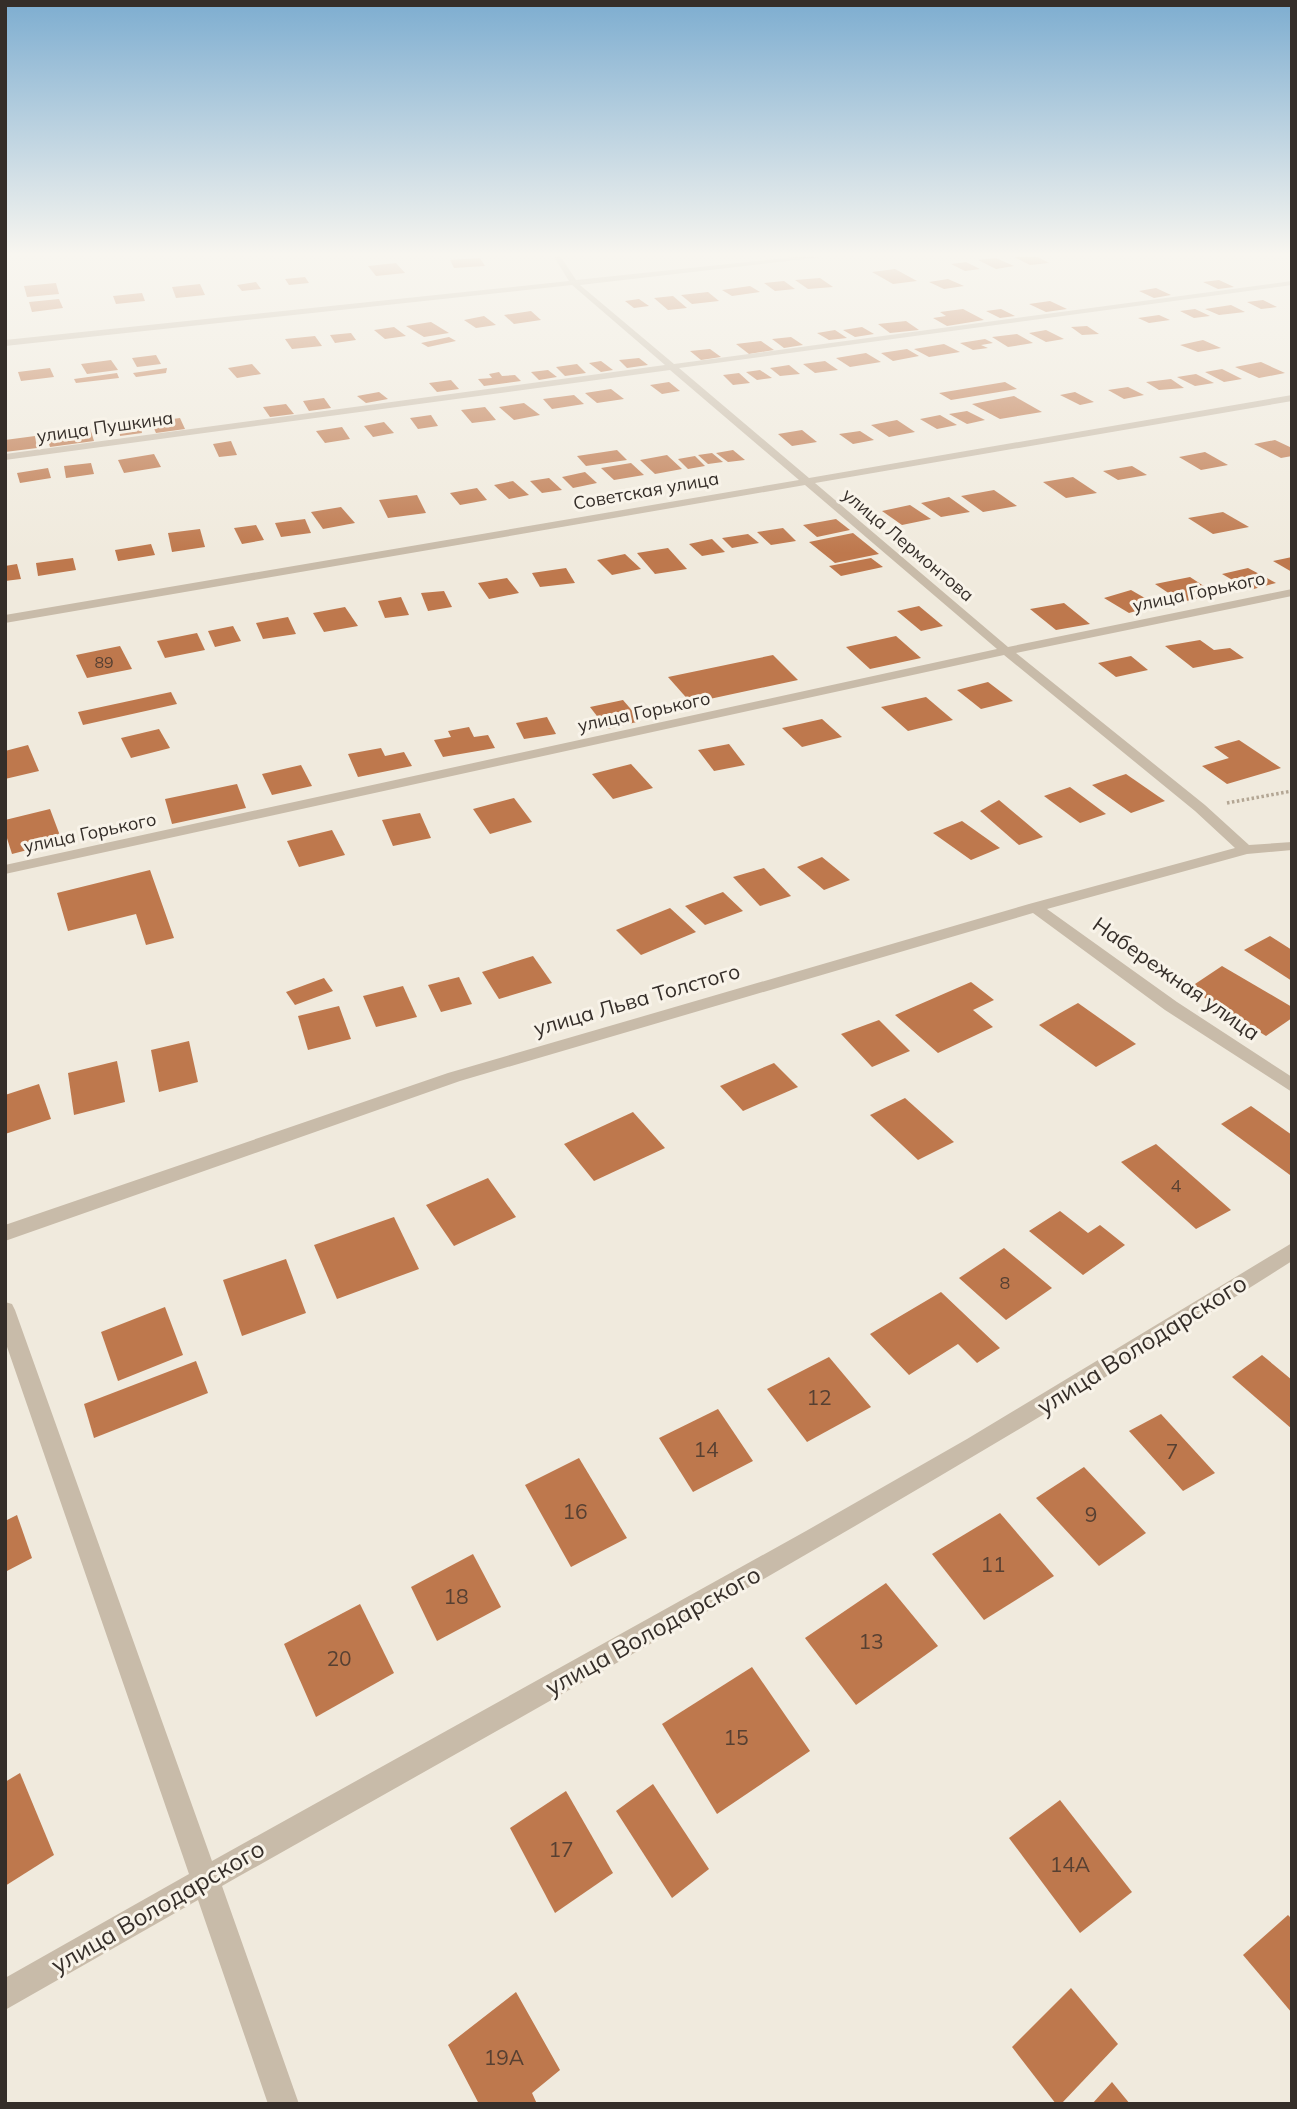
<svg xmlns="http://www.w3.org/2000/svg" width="1297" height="2109" font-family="Mulish,sans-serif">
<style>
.building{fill:#be784d}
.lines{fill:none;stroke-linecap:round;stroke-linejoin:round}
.path{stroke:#b3a694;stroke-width:3.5;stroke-dasharray:2.5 2.5;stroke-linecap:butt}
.minor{fill:#c8bba9;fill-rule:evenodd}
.labels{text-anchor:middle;stroke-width:6;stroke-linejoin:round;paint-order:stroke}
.far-number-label{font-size:16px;fill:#574032}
.far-street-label{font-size:18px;fill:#352e29;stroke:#f8f3e9}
.number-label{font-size:18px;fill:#574032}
.street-label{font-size:21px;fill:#352e29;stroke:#f8f3e9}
.near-number-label{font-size:21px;fill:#574032}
.near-street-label{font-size:24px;fill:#352e29;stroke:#f8f3e9}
</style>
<rect width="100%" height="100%" fill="#f0eadd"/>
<g class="building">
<polygon points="1014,257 1038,257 1049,263 1030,265"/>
<polygon points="480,258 485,266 454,268 450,260"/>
<polygon points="996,258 1014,266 996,269 978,260"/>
<polygon points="966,262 980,269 965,271 951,264"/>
<polygon points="396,263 405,273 376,276 368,266"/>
<polygon points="895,269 917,281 893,284 872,272"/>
<polygon points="305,277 309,283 289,285 285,279"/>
<polygon points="820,278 833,287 808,289 795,280"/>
<polygon points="948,279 964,286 944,289 929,282"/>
<polygon points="1219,280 1234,287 1218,289 1203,282"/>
<polygon points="784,281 795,289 775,291 764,283"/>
<polygon points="256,282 261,289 242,291 237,285"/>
<polygon points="56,283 59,294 27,297 24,286"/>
<polygon points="200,284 205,295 176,298 172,287"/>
<polygon points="750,286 760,292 732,296 722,290"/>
<polygon points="1156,288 1171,295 1154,298 1139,291"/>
<polygon points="708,292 719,301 692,304 681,295"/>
<polygon points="142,293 145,301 116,304 113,296"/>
<polygon points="673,296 687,308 668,310 654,298"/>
<polygon points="59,299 63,308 32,312 29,302"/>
<polygon points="639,299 649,306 634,308 625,301"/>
<polygon points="1263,300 1277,307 1261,309 1247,302"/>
<polygon points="1050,301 1067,309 1046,312 1029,304"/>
<polygon points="1231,305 1245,312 1219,315 1205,309"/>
<polygon points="963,309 984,320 947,326 933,318 946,316 940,312"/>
<polygon points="1001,309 1015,316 1000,318 986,311"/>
<polygon points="1195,309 1210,316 1194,318 1180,311"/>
<polygon points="531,311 541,320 514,324 504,315"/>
<polygon points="1159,315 1170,320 1149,323 1138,318"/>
<polygon points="484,316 496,325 476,328 464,320"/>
<polygon points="906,321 919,330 890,333 878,324"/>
<polygon points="431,322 449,333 424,337 406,326"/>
<polygon points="1087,326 1099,334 1082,335 1071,327"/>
<polygon points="394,327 406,336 385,339 374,330"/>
<polygon points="862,327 874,334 855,337 843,330"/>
<polygon points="835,330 847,338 829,340 817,333"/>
<polygon points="1046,330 1064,339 1046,342 1029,333"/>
<polygon points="351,333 356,340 335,343 330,335"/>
<polygon points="1017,334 1033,343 1008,347 992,337"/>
<polygon points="315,336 322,346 292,349 285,339"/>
<polygon points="449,337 456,341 428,347 421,343"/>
<polygon points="791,337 803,345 784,348 772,339"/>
<polygon points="985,339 993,343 981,345 988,348 973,350 960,343"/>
<polygon points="1203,340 1221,348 1198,352 1180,345"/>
<polygon points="761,341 774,350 749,354 736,344"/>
<polygon points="944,344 960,352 929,357 914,349"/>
<polygon points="710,349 721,357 701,360 690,351"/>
<polygon points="907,349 919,356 893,361 881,353"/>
<polygon points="866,353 881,362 850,367 836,358"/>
<polygon points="156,355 161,364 137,367 132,358"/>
<polygon points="639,358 648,365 627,368 619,360"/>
<polygon points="111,360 118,370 87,374 81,364"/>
<polygon points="601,361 613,370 601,372 589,363"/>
<polygon points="825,361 838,370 815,373 803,364"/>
<polygon points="1261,362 1285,373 1259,378 1235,367"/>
<polygon points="252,364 261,374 237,378 228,368"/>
<polygon points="577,364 586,373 565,376 556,367"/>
<polygon points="789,365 800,374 780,376 770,368"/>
<polygon points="50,368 54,377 21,381 18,372"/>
<polygon points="167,368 166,373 136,377 133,373"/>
<polygon points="1222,369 1242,379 1224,382 1205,372"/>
<polygon points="548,370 557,377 539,380 531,372"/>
<polygon points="760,370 772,378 757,380 746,372"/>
<polygon points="499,372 502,376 515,375 521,381 484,386 478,379 492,378 489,374"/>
<polygon points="117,373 119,378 76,383 74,379"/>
<polygon points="739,373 750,383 733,385 723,375"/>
<polygon points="1196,374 1214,383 1195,386 1177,377"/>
<polygon points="1171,379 1184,388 1159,390 1146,382"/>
<polygon points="451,380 459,389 437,392 429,383"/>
<polygon points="669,382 680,391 662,394 650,385"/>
<polygon points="1005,382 1017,389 951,400 939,393"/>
<polygon points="1128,387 1144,395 1124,399 1108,390"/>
<polygon points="611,389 624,399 597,403 585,393"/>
<polygon points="379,392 388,399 366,403 357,396"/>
<polygon points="1075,392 1094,402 1080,405 1060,395"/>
<polygon points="574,395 584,404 552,409 543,399"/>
<polygon points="1014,396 1042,412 1000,419 972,404"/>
<polygon points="324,398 331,408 309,411 303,401"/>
<polygon points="524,403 540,415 514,420 499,407"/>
<polygon points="286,404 294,414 270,417 263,407"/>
<polygon points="485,407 496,420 472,423 461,410"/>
<polygon points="967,411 985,420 967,424 949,414"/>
<polygon points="431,415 438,426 418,429 410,418"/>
<polygon points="940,415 957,425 937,429 920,419"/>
<polygon points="180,418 185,429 156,433 151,422"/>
<polygon points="897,420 915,432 889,437 871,425"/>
<polygon points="384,422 394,433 373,437 364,426"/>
<polygon points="140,425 142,433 120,436 119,427"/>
<polygon points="342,427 350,439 325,443 316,431"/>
<polygon points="90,428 94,441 50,447 46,434"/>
<polygon points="802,430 817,442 792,446 778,434"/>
<polygon points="860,431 874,440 853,444 839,434"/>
<polygon points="35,436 37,448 5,452 5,440"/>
<polygon points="1275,440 1292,448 1292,456 1281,458 1254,444"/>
<polygon points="231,441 237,455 219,457 213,444"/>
<polygon points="617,450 627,460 586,466 577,456"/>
<polygon points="733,450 745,460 728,462 716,453"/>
<polygon points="1205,452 1228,465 1201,470 1179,457"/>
<polygon points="712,453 723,462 708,464 698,455"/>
<polygon points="154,454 161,467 124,473 118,460"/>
<polygon points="667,455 682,469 655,474 640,460"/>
<polygon points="695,456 705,466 688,469 678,459"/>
<polygon points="91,463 94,474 66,478 64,466"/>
<polygon points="631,463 644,475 614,480 601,468"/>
<polygon points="1132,466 1147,475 1118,480 1103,471"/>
<polygon points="48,468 51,478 20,483 17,473"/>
<polygon points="585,472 597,483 573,488 562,477"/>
<polygon points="1073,477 1097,493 1066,498 1043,482"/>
<polygon points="549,478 562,490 542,493 530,481"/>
<polygon points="513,481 529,495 509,499 494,485"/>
<polygon points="477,488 487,500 460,505 450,493"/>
<polygon points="994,490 1017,506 983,512 961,496"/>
<polygon points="417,495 426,513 388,518 379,500"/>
<polygon points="949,497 970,512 941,517 921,503"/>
<polygon points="910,505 931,519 902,525 882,511"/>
<polygon points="341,507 355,523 323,529 311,512"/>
<polygon points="1223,512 1249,527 1213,534 1188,518"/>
<polygon points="305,519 311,533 281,537 275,523"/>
<polygon points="836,519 850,530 817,537 803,525"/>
<polygon points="256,525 264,540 242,544 234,528"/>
<polygon points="783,528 796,541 771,545 757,532"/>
<polygon points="200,529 205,547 172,552 168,533"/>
<polygon points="853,533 879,554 835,563 809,542"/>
<polygon points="748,534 759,543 732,548 722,538"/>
<polygon points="712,539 725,552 702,556 689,544"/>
<polygon points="151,544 155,555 118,561 115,550"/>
<polygon points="668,548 687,569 655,574 637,553"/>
<polygon points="625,554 641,569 612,575 597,560"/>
<polygon points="1292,557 1292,572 1273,561"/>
<polygon points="73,558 76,570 38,576 36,563"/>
<polygon points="871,558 883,567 841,576 829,566"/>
<polygon points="17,564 21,579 5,581 5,566"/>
<polygon points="566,568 575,583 540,587 532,573"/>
<polygon points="1248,568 1276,583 1250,590 1222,574"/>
<polygon points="1190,577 1216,594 1182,602 1155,584"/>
<polygon points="507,578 519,593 489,599 478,583"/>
<polygon points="1131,590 1157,605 1129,613 1104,598"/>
<polygon points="444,591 452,607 428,611 421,593"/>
<polygon points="401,597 409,615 385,618 378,601"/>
<polygon points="1064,603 1090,624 1056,630 1030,609"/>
<polygon points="919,606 943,626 921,631 897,611"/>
<polygon points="345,607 358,626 324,632 313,613"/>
<polygon points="288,617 296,634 263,639 256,623"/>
<polygon points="233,626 241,641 215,647 208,631"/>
<polygon points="197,633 205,650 165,658 157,641"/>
<polygon points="896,636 921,658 870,669 846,647"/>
<polygon points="1200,640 1214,650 1230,648 1244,658 1193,668 1165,646"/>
<polygon points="120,646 132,669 87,678 76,655"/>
<polygon points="773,655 798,680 691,703 668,677"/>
<polygon points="1131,656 1148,670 1116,677 1098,663"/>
<polygon points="988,682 1013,701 981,709 957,690"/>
<polygon points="171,692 177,704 83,725 78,712"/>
<polygon points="926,697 953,720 908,731 881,707"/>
<polygon points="623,700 641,721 607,729 590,707"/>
<polygon points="547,717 556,734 524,739 516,723"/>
<polygon points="822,719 842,737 802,747 782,728"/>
<polygon points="469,727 474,737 488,735 495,748 443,757 434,740 451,737 448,731"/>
<polygon points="159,729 170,748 131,758 121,738"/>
<polygon points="1239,740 1281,768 1227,784 1202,766 1229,758 1214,747"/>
<polygon points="729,744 745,765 714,771 698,750"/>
<polygon points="28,745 39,771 5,779 5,751"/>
<polygon points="381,748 385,756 404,752 412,766 358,777 348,754"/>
<polygon points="631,764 653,788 613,799 592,774"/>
<polygon points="301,765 312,786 272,795 262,774"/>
<polygon points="1126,774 1165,801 1131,813 1092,785"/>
<polygon points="237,784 246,808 172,824 165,799"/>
<polygon points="1070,787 1106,814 1080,823 1044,796"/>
<polygon points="514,798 532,822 490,834 473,809"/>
<polygon points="999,800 1043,837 1019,845 980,811"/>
<polygon points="50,809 62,841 12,854 5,832 5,820"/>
<polygon points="420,813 431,838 393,846 382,820"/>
<polygon points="962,821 1000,848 971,860 933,833"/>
<polygon points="332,830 345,855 299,867 287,841"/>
<polygon points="822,857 850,880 824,890 797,867"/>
<polygon points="764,868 791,896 760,906 733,877"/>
<polygon points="150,870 174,938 146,945 136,914 68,931 57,893"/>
<polygon points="723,892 743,911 705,925 685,906"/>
<polygon points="670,908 696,932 641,955 616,930"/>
<polygon points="1270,936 1292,950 1292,981 1244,950"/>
<polygon points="533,956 552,983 499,999 482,972"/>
<polygon points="1222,966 1292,1007 1292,1018 1266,1036 1189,988"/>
<polygon points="459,977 472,1004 441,1012 428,985"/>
<polygon points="324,978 333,991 295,1005 286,992"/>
<polygon points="971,982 994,1000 973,1010 993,1027 938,1053 895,1015"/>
<polygon points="403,986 417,1017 376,1027 363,996"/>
<polygon points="1078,1003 1136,1044 1096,1067 1039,1025"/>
<polygon points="339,1006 351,1039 308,1050 298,1016"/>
<polygon points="879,1020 910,1051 872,1067 841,1034"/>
<polygon points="189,1041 198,1082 159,1092 151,1050"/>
<polygon points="117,1061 125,1102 74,1115 68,1073"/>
<polygon points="774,1063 798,1087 743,1111 720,1086"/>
<polygon points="39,1084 51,1119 5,1134 5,1095"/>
<polygon points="905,1098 954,1142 918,1160 870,1115"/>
<polygon points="1251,1106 1292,1135 1290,1175 1221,1124"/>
<polygon points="633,1112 665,1148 594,1181 564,1144"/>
<polygon points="1156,1144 1231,1210 1196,1229 1121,1162"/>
<polygon points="488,1178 516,1217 454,1246 426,1205"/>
<polygon points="1060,1211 1088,1233 1100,1225 1125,1245 1083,1275 1029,1231"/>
<polygon points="394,1217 419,1269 337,1299 314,1245"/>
<polygon points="1004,1248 1052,1288 1006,1320 959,1278"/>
<polygon points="286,1259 306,1313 242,1336 223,1280"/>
<polygon points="941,1292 1000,1348 977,1363 958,1344 909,1375 870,1334"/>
<polygon points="165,1307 183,1355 118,1381 101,1332"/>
<polygon points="1262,1355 1292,1380 1292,1429 1232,1377"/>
<polygon points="829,1357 871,1407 807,1442 767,1389"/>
<polygon points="196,1361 208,1393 94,1438 84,1404"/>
<polygon points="718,1409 753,1461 693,1492 659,1438"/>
<polygon points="1161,1414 1215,1473 1183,1491 1129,1431"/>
<polygon points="579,1458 627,1538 571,1567 525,1485"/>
<polygon points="1084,1467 1146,1533 1099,1566 1036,1498"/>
<polygon points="1000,1513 1054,1576 984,1620 932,1554"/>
<polygon points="17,1515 32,1558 5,1572 5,1521"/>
<polygon points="473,1554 501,1607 437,1641 411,1587"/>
<polygon points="886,1583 938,1646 856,1705 805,1638"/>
<polygon points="360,1604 394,1673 316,1717 284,1644"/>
<polygon points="752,1667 810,1751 717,1814 662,1724"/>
<polygon points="20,1773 54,1855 5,1886 5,1782"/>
<polygon points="653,1784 709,1869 672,1898 616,1811"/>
<polygon points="566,1791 613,1873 555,1913 510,1828"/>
<polygon points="1060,1800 1132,1892 1080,1933 1009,1838"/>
<polygon points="1288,1915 1292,1919 1292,2013 1243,1955"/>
<polygon points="1071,1988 1118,2044 1061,2104 1056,2104 1012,2047"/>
<polygon points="516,1992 560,2070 532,2093 537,2104 479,2104 448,2045"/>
<polygon points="1112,2082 1130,2104 1092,2104"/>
</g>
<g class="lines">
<polyline class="path" points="1227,803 1292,791"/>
<g class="minor">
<polygon points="554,257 561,257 576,280 795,257 822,257 580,285 674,364 1292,281 1292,285 679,368 809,478 1292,395 1292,401 815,483 1008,647 1292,589 1292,596 1016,653 1205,805 1249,845 1292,842 1292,850 1247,854 1047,909 1177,1002 1292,1077 1292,1092 1165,1010 1033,913 460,1081 5,1241 5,1225 448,1073 1029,904 1235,848 1195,811 1004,655 5,874 5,865 997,649 805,485 5,623 5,615 799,480 670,370 5,460 5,454 665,365 572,285 5,346 5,340 569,281"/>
<path d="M1292,1243V1261C943,1483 581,1683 222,1886L299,2104H268L198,1900L5,2010V1978L189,1874L5,1341V1302L12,1304L15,1310L212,1861L806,1531L967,1439Z"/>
</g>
</g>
<linearGradient id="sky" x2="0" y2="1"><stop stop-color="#7dadd0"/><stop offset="0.46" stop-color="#f8f6f0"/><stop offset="1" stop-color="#f8f6f0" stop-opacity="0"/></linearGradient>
<rect width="1297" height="553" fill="url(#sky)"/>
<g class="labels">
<g class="far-number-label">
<text x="104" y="668">89</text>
</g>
<g class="far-street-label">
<text transform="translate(105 427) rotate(-8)" y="6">улица Пушкина</text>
<text transform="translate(646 491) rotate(-10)" y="6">Советская улица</text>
<text transform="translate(908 545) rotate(40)" y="6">улица Лермонтова</text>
<text transform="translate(1199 592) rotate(-12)" y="6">улица Горького</text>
<text transform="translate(644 712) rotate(-12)" y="6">улица Горького</text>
<text transform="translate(90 833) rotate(-12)" y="6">улица Горького</text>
</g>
<g class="number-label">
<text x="1176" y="1192">4</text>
<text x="1005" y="1289">8</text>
</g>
<g class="street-label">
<text transform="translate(1176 979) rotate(35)" y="7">Набережная улица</text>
<text transform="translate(637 1000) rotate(-16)" y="7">улица Льва Толстого</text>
</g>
<g class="near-number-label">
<text x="819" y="1405">12</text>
<text x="706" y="1457">14</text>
<text x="1172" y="1459">7</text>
<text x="575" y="1519">16</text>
<text x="1091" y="1522">9</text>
<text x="993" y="1572">11</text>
<text x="456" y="1604">18</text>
<text x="871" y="1649">13</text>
<text x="339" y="1666">20</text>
<text x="736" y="1745">15</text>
<text x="561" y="1857">17</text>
<text x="1070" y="1872">14А</text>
<text x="504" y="2065">19А</text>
</g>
<g class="near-street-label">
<text transform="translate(1142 1345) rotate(-32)" y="8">улица Володарского</text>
<text transform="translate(653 1631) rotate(-29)" y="8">улица Володарского</text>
<text transform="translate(158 1907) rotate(-30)" y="8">улица Володарского</text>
</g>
</g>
<rect width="1297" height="2109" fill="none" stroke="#352e29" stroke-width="14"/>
</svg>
